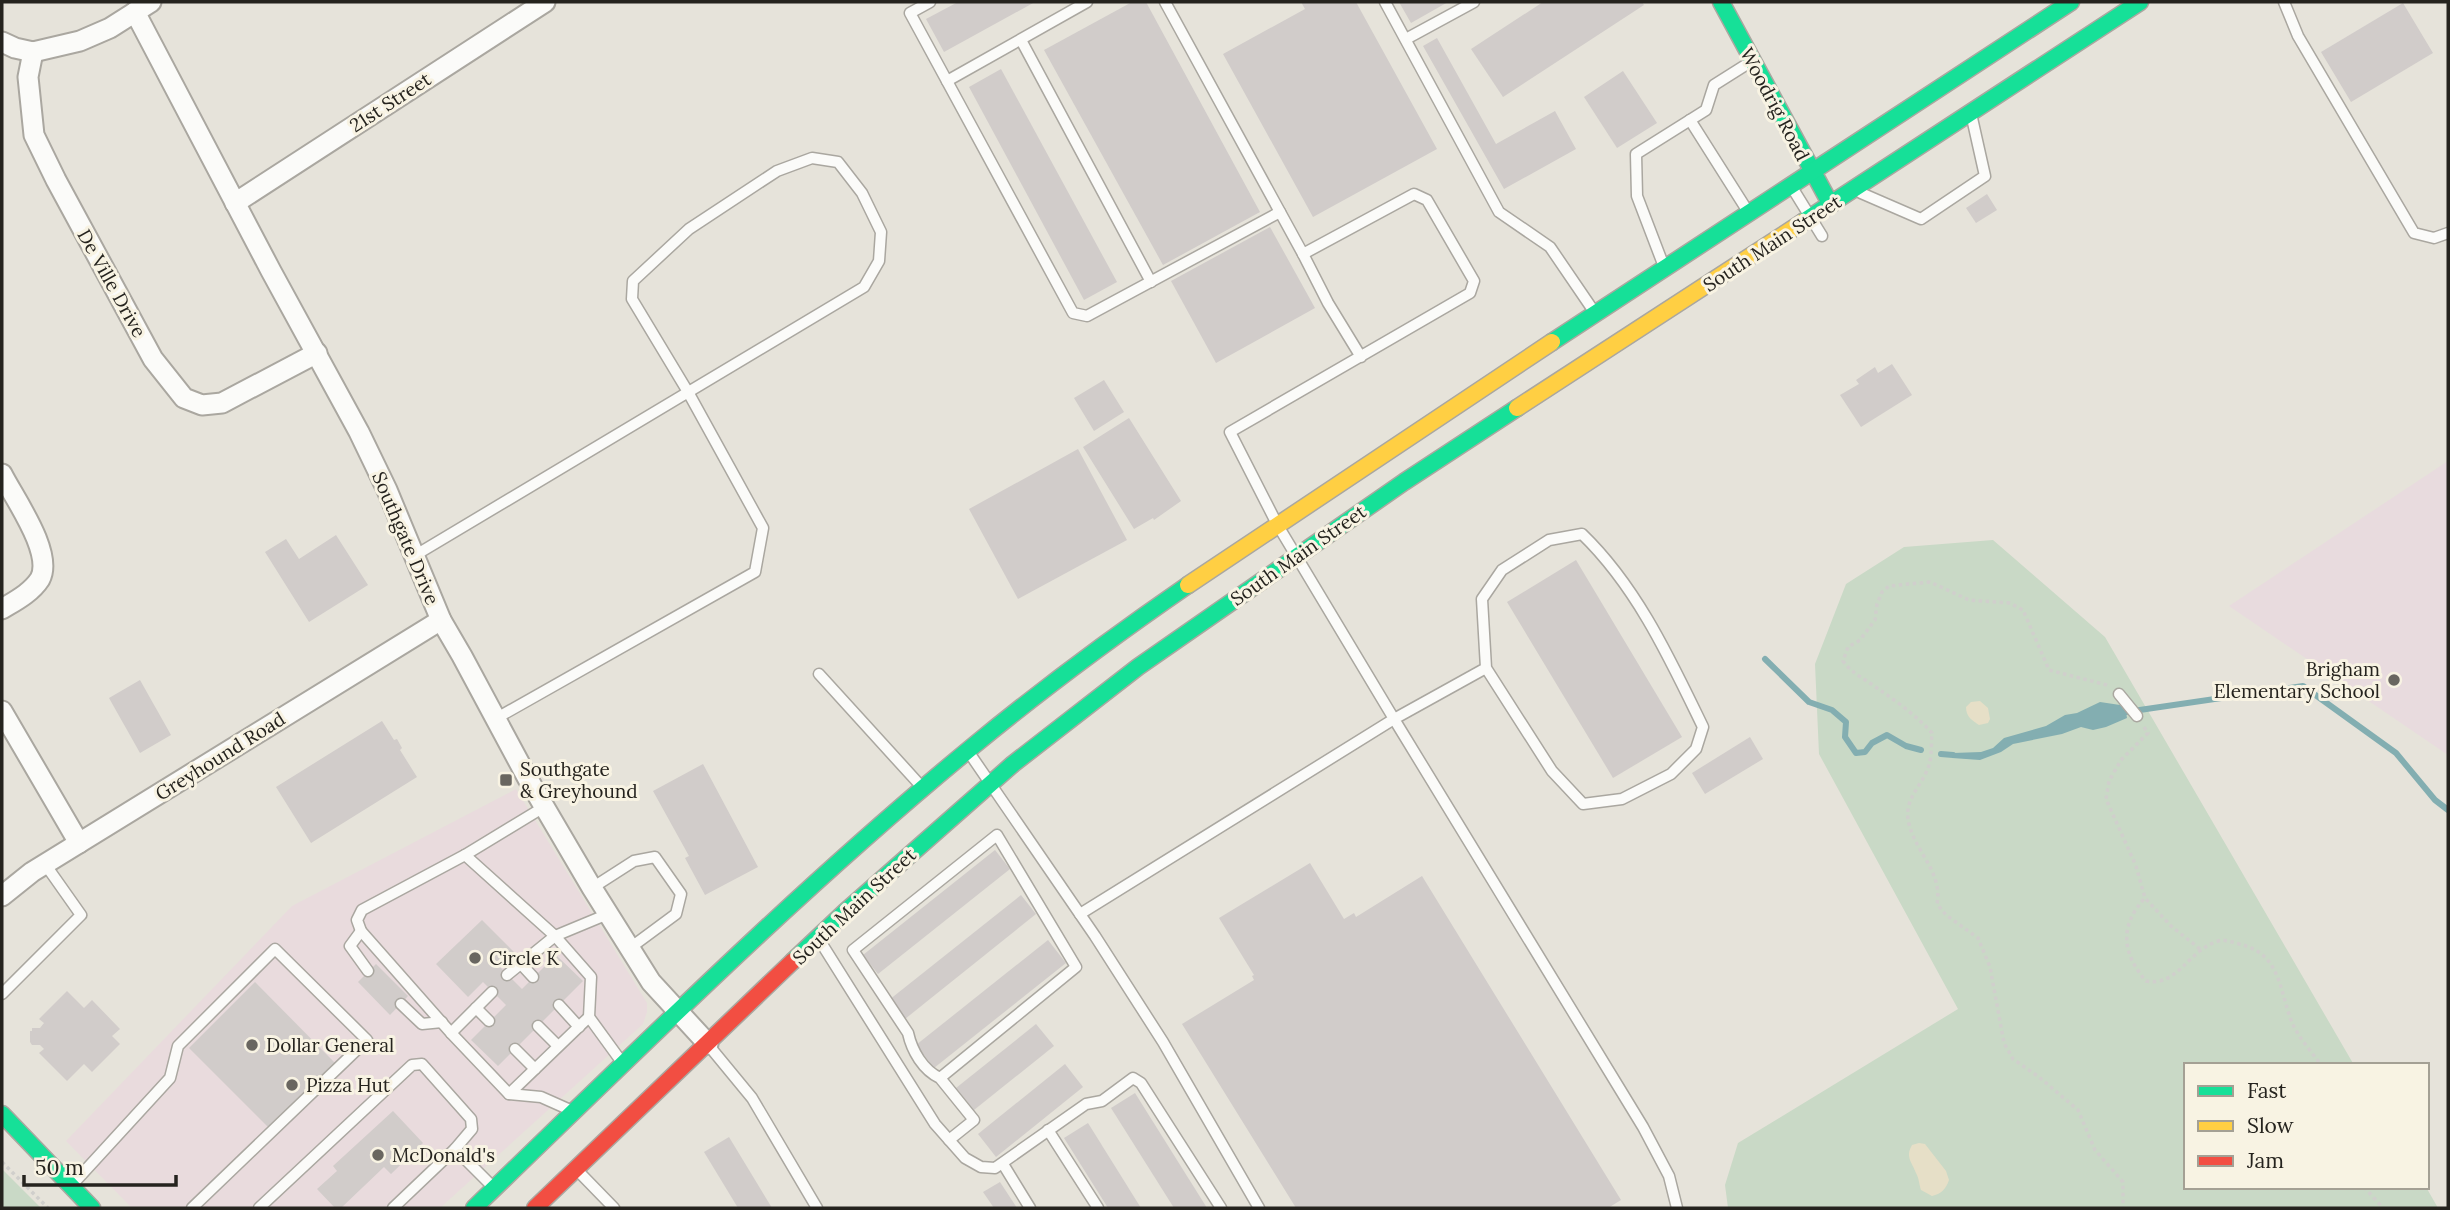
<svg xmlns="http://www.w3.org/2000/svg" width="2450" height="1210" font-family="Lora,serif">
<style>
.commercial{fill:#e9dbdd}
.education{fill:#e8dbde}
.green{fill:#c9d9c6}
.sand{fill:#e6dfc7}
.water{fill:#83aeb1}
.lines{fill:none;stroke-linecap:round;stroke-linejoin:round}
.stream{stroke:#83aeb1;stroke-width:6}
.building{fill:#d1ccca}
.lane-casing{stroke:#aaa7a0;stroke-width:13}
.street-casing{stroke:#aaa7a0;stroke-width:23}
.fast-casing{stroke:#aaa7a0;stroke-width:19}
.slow-casing{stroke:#aaa7a0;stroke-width:19}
.jam-casing{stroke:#aaa7a0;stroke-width:19}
.path{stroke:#d0cfcc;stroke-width:3.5;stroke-dasharray:3.5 3.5;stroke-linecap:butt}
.lane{stroke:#fbfbf9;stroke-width:10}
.street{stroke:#fbfbf9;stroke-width:19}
.fast{stroke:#16e098;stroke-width:16}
.slow{stroke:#ffcf43;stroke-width:16}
.jam{stroke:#f24e42;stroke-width:16}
.poi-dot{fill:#696660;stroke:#f8f3e3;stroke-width:2.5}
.labels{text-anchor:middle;stroke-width:6;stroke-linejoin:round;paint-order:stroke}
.street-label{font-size:19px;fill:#25231e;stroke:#f8f3e3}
.poi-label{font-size:19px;fill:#25231e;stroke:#f8f3e3;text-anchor:start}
</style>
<rect width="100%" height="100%" fill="#e6e3da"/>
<polygon class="commercial" points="516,789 647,1003 647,1012 643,1024 440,1208 132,1208 66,1141 292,906"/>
<polygon class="education" points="2448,461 2448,755 2229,606"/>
<g class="green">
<polygon points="1993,540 2105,637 2354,1065 2186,1065 2186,1187 2426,1187 2438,1208 1728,1208 1725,1185 1738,1143 1958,1009 1819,754 1815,664 1846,584 1904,547"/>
<polygon points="2,1169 41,1208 2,1208"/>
</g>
<g class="sand">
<path d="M1980,701L1988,708L1990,719L1988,723L1979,725C1972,720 1966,717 1966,707L1971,702Z"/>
<path d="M1919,1143L1925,1144L1946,1171L1949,1180C1946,1189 1941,1194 1932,1196L1921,1190C1919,1184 1919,1178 1916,1173C1912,1162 1905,1157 1912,1145Z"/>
</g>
<polygon class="water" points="2100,702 2120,705 2126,712 2127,718 2106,727 2093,730 2081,727 2062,734 2013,744 2001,752 1980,760 1952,758 1953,753 1981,752 1993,748 2004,738 2046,726 2065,715 2077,713"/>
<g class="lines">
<g class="stream">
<polyline points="1765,659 1809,702 1832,710 1846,722 1845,737 1856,753 1865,752 1872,743 1887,735 1906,746 1921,750"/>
<polyline points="2126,712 2303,686 2396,753 2435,800 2448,810"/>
<polyline points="1941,754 1953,755"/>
</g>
</g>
<g class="building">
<polygon points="958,2 1035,2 944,52 926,19"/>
<polygon points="1132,2 1146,2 1260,212 1163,265 1044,50"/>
<polygon points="1301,2 1356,2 1437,149 1313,217 1223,54 1305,9"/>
<polygon points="1399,2 1448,2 1411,23"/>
<polygon points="1543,2 1642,2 1644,5 1503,97 1471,49"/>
<polygon points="2403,3 2433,53 2351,102 2321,52"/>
<polygon points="1437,38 1496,144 1555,111 1576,149 1504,189 1423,46"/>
<polygon points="1001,69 1117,282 1084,300 969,87"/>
<polygon points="1623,71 1657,123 1617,148 1584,97"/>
<polygon points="1987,194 1997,210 1976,223 1966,208"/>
<polygon points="1270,227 1315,308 1216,363 1171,281"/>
<polygon points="1892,364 1912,395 1861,427 1840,395 1859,384 1856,380 1875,367 1878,373"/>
<polygon points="1104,380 1124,412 1094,431 1074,398"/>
<polygon points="1129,418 1181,501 1154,520 1153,518 1134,529 1083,447"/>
<polygon points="1078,449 1127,540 1018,599 969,509"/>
<polygon points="336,535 368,585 309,622 265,552 286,539 299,559"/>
<polygon points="1576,560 1682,737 1613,778 1507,602"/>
<polygon points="140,680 171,735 140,753 109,698"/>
<polygon points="382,721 394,740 397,739 402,748 400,750 417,777 311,843 276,787"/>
<polygon points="1750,737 1763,759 1705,794 1692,773"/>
<polygon points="703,764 758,867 705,895 685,858 689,856 653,791"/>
<polygon points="995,850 1010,869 878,974 863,955"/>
<polygon points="1310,863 1344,919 1354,913 1356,917 1422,876 1621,1200 1608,1208 1296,1208 1182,1024 1254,980 1252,976 1254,975 1219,918"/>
<polygon points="1021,895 1036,914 905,1019 889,1000"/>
<polygon points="482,920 514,952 499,966 522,989 556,955 583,981 498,1066 471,1040 506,1005 483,982 468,997 436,964"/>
<polygon points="1048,940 1066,963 934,1068 916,1045"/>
<polygon points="376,964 408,996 390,1015 358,982"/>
<polygon points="255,982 335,1063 269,1128 189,1048"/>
<polygon points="67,991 84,1008 92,1000 120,1029 112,1036 120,1044 92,1072 84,1064 67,1081 39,1053 44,1049 40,1045 32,1045 30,1042 30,1031 32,1031 32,1028 40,1028 44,1023 39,1019"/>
<polygon points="1036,1024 1054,1046 974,1110 956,1088"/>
<polygon points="1065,1064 1083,1087 996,1157 978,1134"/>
<polygon points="1135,1093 1207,1208 1174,1208 1111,1108"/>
<polygon points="393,1111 423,1143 391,1174 384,1167 341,1208 335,1208 317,1189 337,1171 333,1166"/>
<polygon points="1088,1123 1141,1208 1108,1208 1064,1138"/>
<polygon points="729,1137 772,1208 738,1208 704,1152"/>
<polygon points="1000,1182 1017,1208 994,1208 983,1192"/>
</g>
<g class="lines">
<g class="lane-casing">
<g id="lane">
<polyline points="930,2 910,13 1073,313 1087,316 1280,212"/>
<polyline points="1165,2 1303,254"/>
<polyline points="1385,2 1499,212 1550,247 1593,310"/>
<polyline points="2284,2 2298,36 2414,233 2434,238 2448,233"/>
<polyline points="1406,39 1474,2"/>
<polyline points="1021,40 1151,282"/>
<polyline points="947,81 1087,2"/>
<polyline points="1690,120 1747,210"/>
<polyline points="1793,189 1822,236"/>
<polyline points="1861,193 1921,219 1985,176 1972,118"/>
<polyline points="1663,264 1637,196 1636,154 1706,110 1714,85 1752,61"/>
<polyline points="414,556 864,287 879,261 881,232 862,193 838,162 812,158 777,171 689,229 633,281 632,299 688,392 763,528 755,572 495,719"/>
<path d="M1486,668L1482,599L1502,570L1549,540L1582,534C1637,587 1670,659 1703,727L1696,749L1671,774L1622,799L1583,804L1552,771L1486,668L1394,719L1643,1127L1669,1176L1677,1208"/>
<polyline points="819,674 920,785"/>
<polyline points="2119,694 2137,716"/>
<polyline points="970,754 1095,936 1163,1042 1259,1208"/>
<polyline points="544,807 465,855 362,910 357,920 361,931 451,1033 509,1094 541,1097 568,1109"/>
<polyline points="465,855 555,936 591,977 589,1017 621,1061"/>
<polyline points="592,888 634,861 655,857 681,894 676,914 630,948"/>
<polyline points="1080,914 1394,719 1277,524 1230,432 1470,293 1474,281 1427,200 1414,194 1303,254 1328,303 1361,357"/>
<polyline points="361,931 350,946 368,971"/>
<polyline points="820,941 935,1124 965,1158 981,1167 995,1168 1086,1104 1102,1101 1133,1078 1141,1083 1221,1208"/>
<polyline points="521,964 533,977"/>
<polyline points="507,975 555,936 608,914"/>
<polyline points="2,994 81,915 45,864"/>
<polyline points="401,1004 422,1024 442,1022"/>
<polyline points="559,1005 579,1027"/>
<polyline points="476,1008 489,1021"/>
<polyline points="538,1026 558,1046"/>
<polyline points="451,1033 492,992"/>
<polyline points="710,1047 752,1098 817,1208"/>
<polyline points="515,1049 535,1069"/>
<path d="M940,1078C923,1070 912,1051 908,1033L853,950L997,835L1076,967L940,1078L974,1120L949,1140"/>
<polyline points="509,1094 589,1017"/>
<polyline points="1048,1130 1098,1208"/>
<polyline points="455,1149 492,1186"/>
<polyline points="1003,1164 1030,1208"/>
<polyline points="579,1172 614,1208"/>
<polyline points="71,1186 170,1078 178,1046 275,949 367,1040 192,1208"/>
<polyline points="259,1208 412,1065 422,1064 471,1119 472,1129 455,1149 393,1208"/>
</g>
</g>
<g class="street-casing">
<g id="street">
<polyline points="135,12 271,271 359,432 387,490 441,620 462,656 528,779 592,888 651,982 708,1044"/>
<polyline points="2,42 15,48 33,52 80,41 110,28 151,2"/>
<polyline points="33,52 28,77 34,135 56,180 153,359 184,398 202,405 222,403 317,353"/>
<polyline points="235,203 545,2"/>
<path d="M2,474C14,498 54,553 40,579C31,593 15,601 2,609"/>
<polyline points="2,711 79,843"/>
<polyline points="2,896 32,872 441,620"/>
</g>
</g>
<g class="fast-casing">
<g id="fast">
<polyline points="1721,2 1831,205"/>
<polyline points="1803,222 2140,2"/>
<polyline points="1552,342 2071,2"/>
<polyline points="793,961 845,912 1013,764 1138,667 1404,482 1517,408"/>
<polyline points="2,1114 92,1208"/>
<path d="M474,1208C637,1051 797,891 972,747C1041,690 1114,636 1188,585"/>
</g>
</g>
<g class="slow-casing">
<g id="slow">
<polyline points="1517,408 1803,222"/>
<polyline points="1188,585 1552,342"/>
</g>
</g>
<g class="jam-casing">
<polyline id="jam" points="535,1208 793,961"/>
</g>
<g class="path">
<path d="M2107,685L2049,670L2023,610L2010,603L1969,600L1930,582L1889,586L1882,592L1877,604L1875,620L1860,640L1848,647L1843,661C1852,674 1864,678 1877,688C1896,701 1917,716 1932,733C1931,743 1932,756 1929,765C1923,785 1905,797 1908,819C1913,851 1943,870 1937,904L1946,915L1978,938L1990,967L2004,1043L2013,1059L2039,1077L2078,1110L2095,1150L2123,1182V1208"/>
<polyline points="2144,727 2148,733 2121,760 2109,781 2106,799 2136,866 2145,898"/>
<path d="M2200,949L2171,926L2145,898C2119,926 2122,953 2146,981C2178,987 2187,951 2218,941C2225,939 2232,942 2239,944C2280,953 2279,988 2291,1020C2297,1036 2311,1051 2321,1065"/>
<polyline points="2,1162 48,1208"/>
<polyline points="2364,1187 2383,1208"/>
</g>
<use href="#lane" class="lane"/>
<use href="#street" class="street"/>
<use href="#fast" class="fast"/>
<use href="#slow" class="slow"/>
<use href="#jam" class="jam"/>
</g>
<g class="poi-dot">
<circle cx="2394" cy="680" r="7"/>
<rect x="499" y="773" width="14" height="14" rx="3.5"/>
<circle cx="475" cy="958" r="7"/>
<circle cx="252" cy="1045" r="7"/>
<circle cx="292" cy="1085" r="7"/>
<circle cx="378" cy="1155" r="7"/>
</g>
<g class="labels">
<g class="street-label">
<text transform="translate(390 102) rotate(-33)" y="7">21st Street</text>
<text transform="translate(1775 104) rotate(62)" y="7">Woodrig Road</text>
<text transform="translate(1772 243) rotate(-33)" y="7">South Main Street</text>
<text transform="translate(112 283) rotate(61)" y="7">De Ville Drive</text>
<text transform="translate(406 538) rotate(67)" y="7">Southgate Drive</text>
<text transform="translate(1298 555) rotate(-35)" y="7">South Main Street</text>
<text transform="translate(220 756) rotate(-32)" y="7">Greyhound Road</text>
<text transform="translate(854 906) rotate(-43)" y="7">South Main Street</text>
</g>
<g class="poi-label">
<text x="2380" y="676" text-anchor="end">Brigham<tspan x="2380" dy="22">Elementary School</tspan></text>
<text x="520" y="776">Southgate<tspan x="520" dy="22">&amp; Greyhound</tspan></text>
<text x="489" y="965">Circle K</text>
<text x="266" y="1052">Dollar General</text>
<text x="306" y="1092">Pizza Hut</text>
<text x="392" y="1162">McDonald's</text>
</g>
</g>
<rect width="2450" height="1210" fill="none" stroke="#25231e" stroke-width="7"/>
<rect x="2184" y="1063" width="245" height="126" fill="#f8f3e3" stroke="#a4a094" stroke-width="2"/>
<rect x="2198" y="1086" width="35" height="10" fill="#16e098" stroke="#a4a094" stroke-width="2"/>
<text x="2247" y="1098" font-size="21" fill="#25231e">Fast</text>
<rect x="2198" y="1121" width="35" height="10" fill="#ffcf43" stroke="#a4a094" stroke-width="2"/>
<text x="2247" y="1133" font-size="21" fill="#25231e">Slow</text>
<rect x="2198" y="1156" width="35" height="10" fill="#f24e42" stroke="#a4a094" stroke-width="2"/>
<text x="2247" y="1168" font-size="21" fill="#25231e">Jam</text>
<path d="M24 1175v10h152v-10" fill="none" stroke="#25231e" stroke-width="3.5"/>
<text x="35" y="1175" font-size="21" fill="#25231e" stroke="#f8f3e3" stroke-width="5" paint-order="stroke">50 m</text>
</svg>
